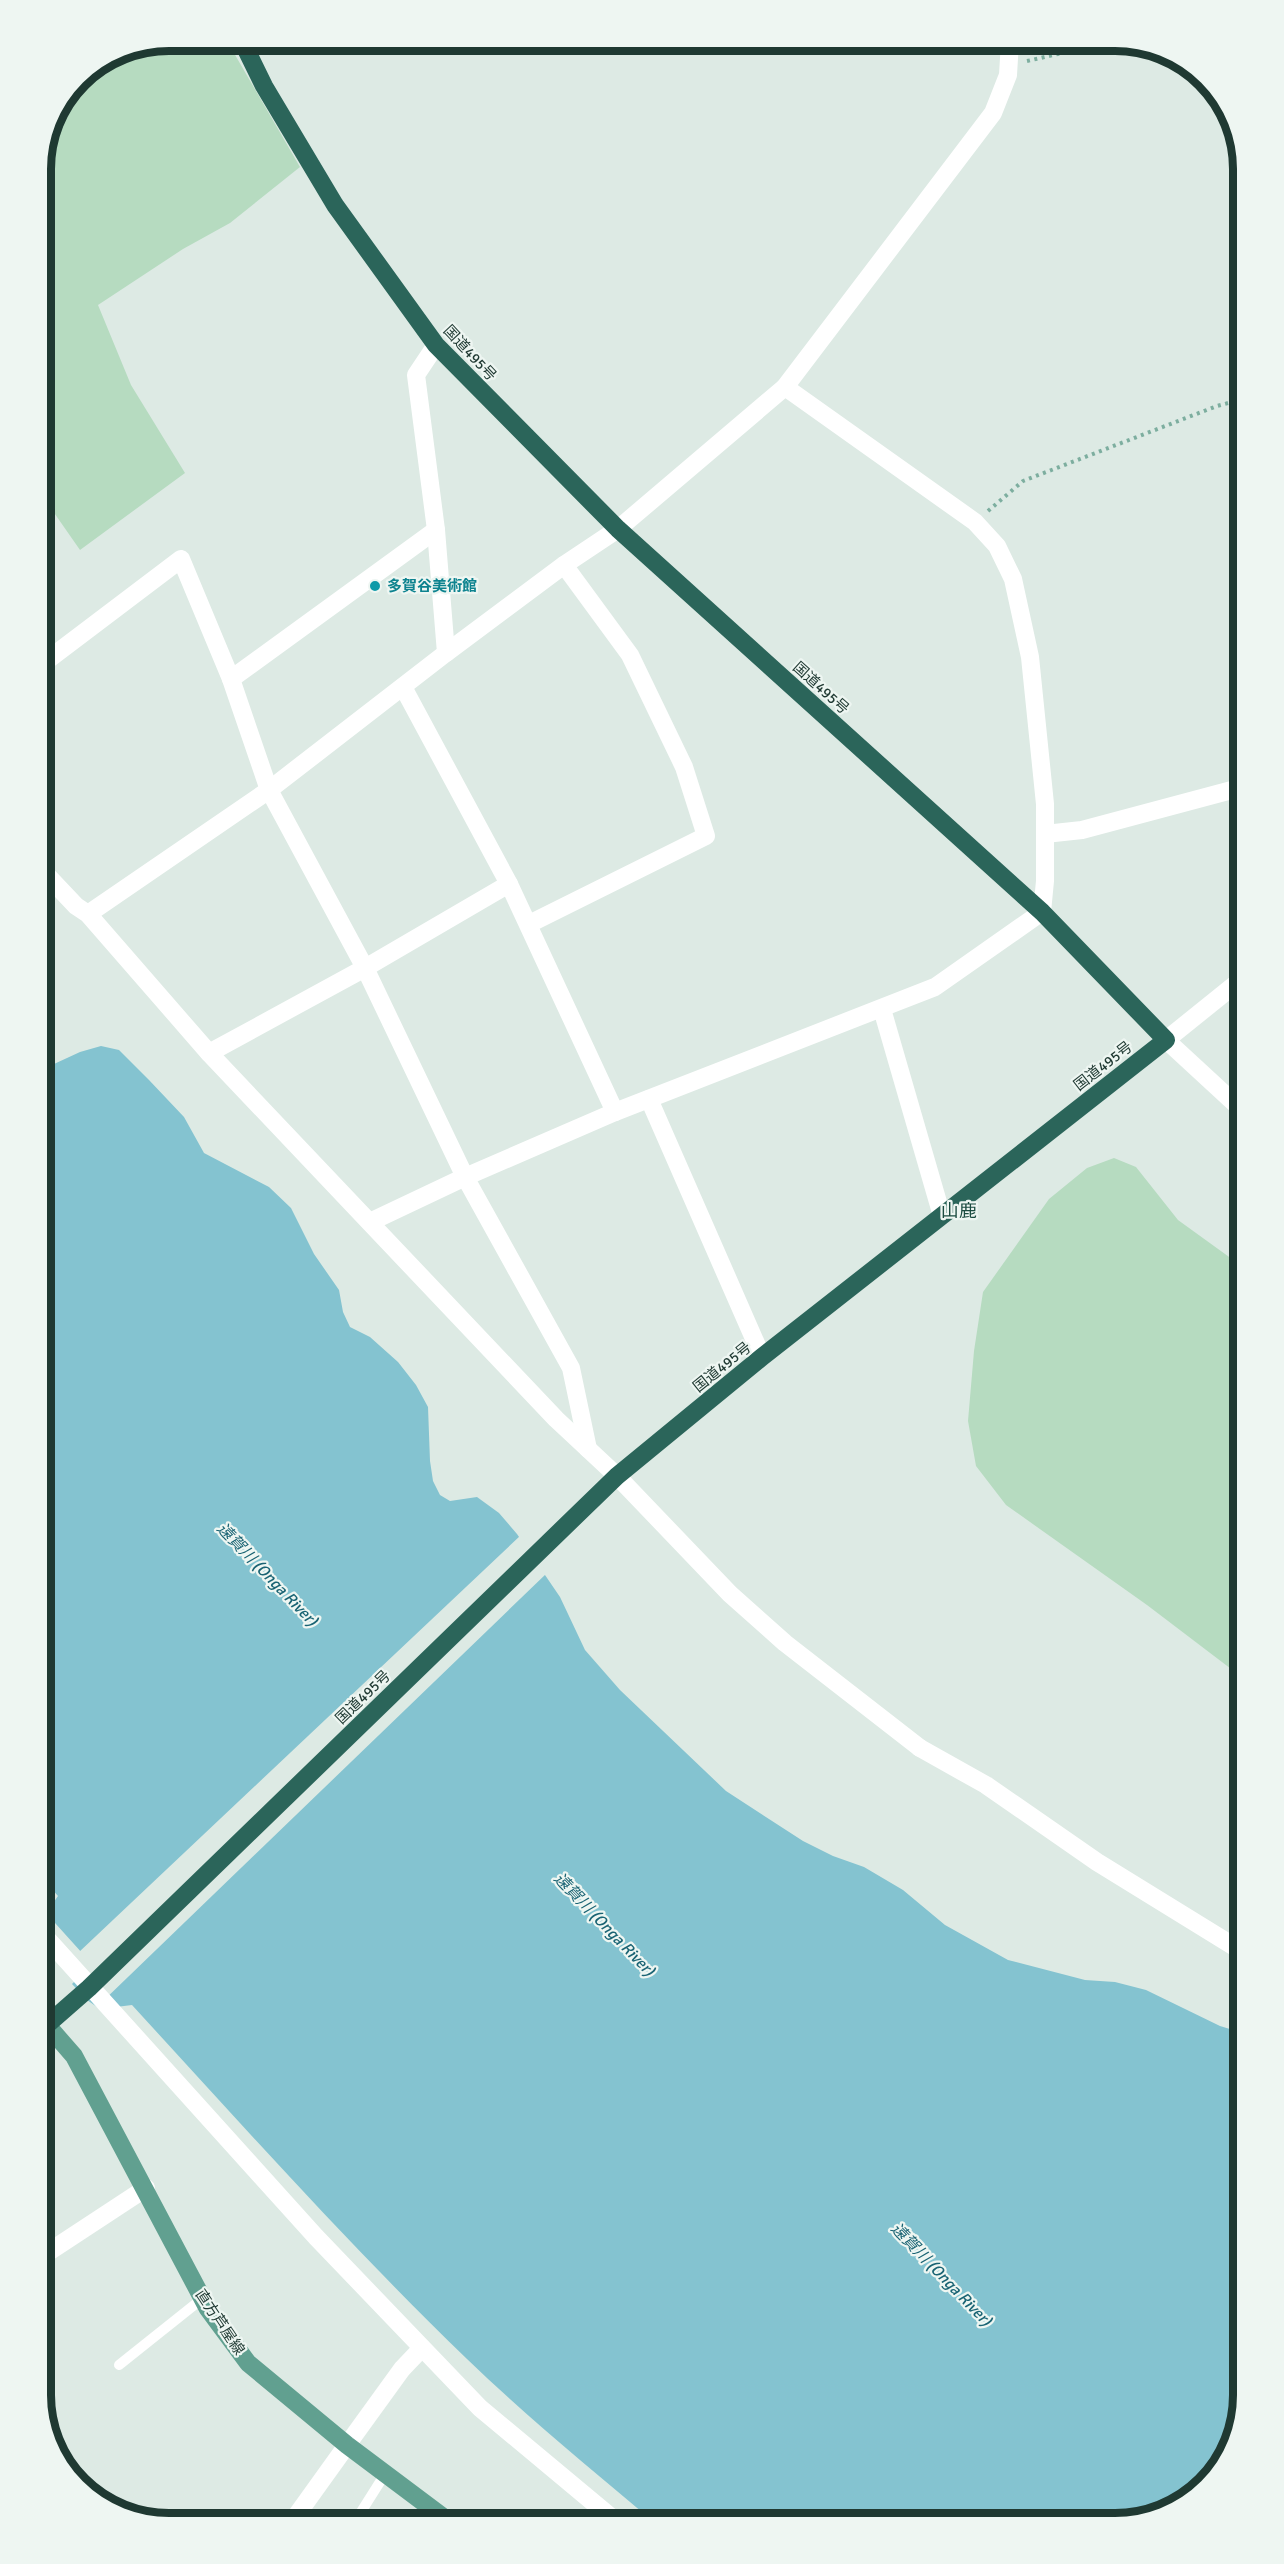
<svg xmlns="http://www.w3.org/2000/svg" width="1284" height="2564" font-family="Signika,'Noto Sans JP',sans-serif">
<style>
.green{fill:#b6dbc0}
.water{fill:#84c3d0}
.pier{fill:#ddeae4}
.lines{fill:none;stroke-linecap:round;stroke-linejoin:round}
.path{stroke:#7dae9f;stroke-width:4;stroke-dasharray:3 4.5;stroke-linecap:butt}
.lane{stroke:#fff;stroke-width:10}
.street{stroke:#fff;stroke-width:18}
.secondary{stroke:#fff;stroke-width:18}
.primary{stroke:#61a090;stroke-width:18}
.highway{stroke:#2b655a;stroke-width:18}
.culture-dot{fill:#0f9aa8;stroke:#eef6f2;stroke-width:2}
.labels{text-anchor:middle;stroke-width:4.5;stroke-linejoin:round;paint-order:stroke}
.street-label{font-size:15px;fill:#1f3932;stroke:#eef6f2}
.culture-label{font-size:15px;font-weight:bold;fill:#0d838f;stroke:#eef6f2;text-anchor:start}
.water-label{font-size:16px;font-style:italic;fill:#1a6474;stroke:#eef6f2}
.quarter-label{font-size:18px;fill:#1b4b40;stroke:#eef6f2}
.rim{fill:none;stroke:#1f3932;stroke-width:8}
</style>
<rect width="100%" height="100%" fill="#ddeae4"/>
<g class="green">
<polygon points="169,41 227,41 300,167 230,223 183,249 98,305 131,385 185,473 80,550 41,494 41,161 54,113 78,78 120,50"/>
<polygon points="1114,1158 1136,1167 1178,1220 1243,1267 1243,1678 1147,1605 1006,1505 976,1466 968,1421 974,1351 983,1292 1049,1199 1087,1168"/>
</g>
<path class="water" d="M101,1046L119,1050L149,1080L184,1117L204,1153L269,1187L291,1208L314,1254L339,1290L343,1312L350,1327L370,1337L398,1362L416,1385L428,1407L430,1461L433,1481L440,1495L450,1501L477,1497L499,1513L517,1534L560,1597L585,1650L620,1690L726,1791L803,1841L833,1856L864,1867L903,1890L945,1925L1008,1960L1085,1980L1115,1982L1146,1990L1220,2026L1243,2033V2395L1222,2467L1164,2514L1115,2523H655C592,2470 527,2417 467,2359C350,2246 242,2125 132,2005L100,2009L87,2000L72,1984L92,1964L46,1913L58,1896L41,1877V1070L80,1052Z"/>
<polygon class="pier" points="521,1535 547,1573 100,2004 73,1978 88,1964 78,1953"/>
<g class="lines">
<g class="path">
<polyline points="1027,61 1116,41"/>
<polyline points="988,511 1023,481 1217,406 1243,399"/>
</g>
<g class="lane">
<polyline points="119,2365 203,2298"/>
<polyline points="354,2523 385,2474"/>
</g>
<g class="street">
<polyline points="446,653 564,565 618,529 785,387 993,113 1008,75 1010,41"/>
<polyline points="41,665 181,559 231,679 269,790 365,968 465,1177 571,1368 588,1449"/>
<polyline points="231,679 436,530"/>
<polyline points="403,687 509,884 615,1112"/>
<polyline points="1045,834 1082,830 1243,787"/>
<polyline points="41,869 76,906 88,914 209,1053 556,1419 617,1476"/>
<polyline points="88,914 269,790 446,653 436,530 416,375 436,345"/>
<polyline points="529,924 706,836 684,767 630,655 564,565"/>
<polyline points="882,1009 942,1216"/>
<polyline points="209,1053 365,968 509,884"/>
<polyline points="649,1099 762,1357"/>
<polyline points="370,1222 465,1177 615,1112 935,987 1042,912 1045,881 1045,804 1030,657 1013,579 997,546 975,522 785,387"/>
<polyline points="920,1748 986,1785 1097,1862 1243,1952"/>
<polyline points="41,1932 316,2237 480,2408 618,2523"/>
<polyline points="41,2257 146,2188"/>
<polyline points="347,2445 402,2369 422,2348"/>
</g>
<g class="secondary">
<polyline points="1243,1111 1166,1040 1243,978"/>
<polyline points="617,1476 730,1594 785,1643 920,1748"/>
<polyline points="291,2523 347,2445"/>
</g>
<polyline class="primary" points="47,2025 74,2056 208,2309 248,2363 347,2445 451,2523"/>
<polyline class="highway" points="41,2030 89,1988 617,1476 762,1357 1166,1040 1042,912 618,529 436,345 335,205 264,86 242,41"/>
</g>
<circle class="culture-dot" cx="375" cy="586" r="6"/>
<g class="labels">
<g class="street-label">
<text transform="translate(470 353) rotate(47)" y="5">国道495号</text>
<text transform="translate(821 688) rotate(42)" y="5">国道495号</text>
<text transform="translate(1103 1066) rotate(-38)" y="5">国道495号</text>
<text transform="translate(722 1367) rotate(-39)" y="5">国道495号</text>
<text transform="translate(363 1697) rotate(-44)" y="5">国道495号</text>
<text transform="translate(220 2322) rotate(56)" y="5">直方芦屋線</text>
</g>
<g class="culture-label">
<text x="387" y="591">多賀谷美術館</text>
</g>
<g class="water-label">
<text transform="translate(268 1574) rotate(46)" y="6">遠賀川 (Onga River)</text>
<text transform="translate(605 1924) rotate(46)" y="6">遠賀川 (Onga River)</text>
<text transform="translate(942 2274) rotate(46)" y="6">遠賀川 (Onga River)</text>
</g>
<g class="quarter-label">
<text x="959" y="1217">山鹿</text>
</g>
</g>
<path d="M0 0H1284V2564H0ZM169 51H1115A118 118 0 0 1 1233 169V2395A118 118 0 0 1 1115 2513H169A118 118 0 0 1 51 2395V169A118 118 0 0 1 169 51Z" fill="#eef6f2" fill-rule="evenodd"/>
<path class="rim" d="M169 51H1115A118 118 0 0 1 1233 169V2395A118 118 0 0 1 1115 2513H169A118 118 0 0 1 51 2395V169A118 118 0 0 1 169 51Z"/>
</svg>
